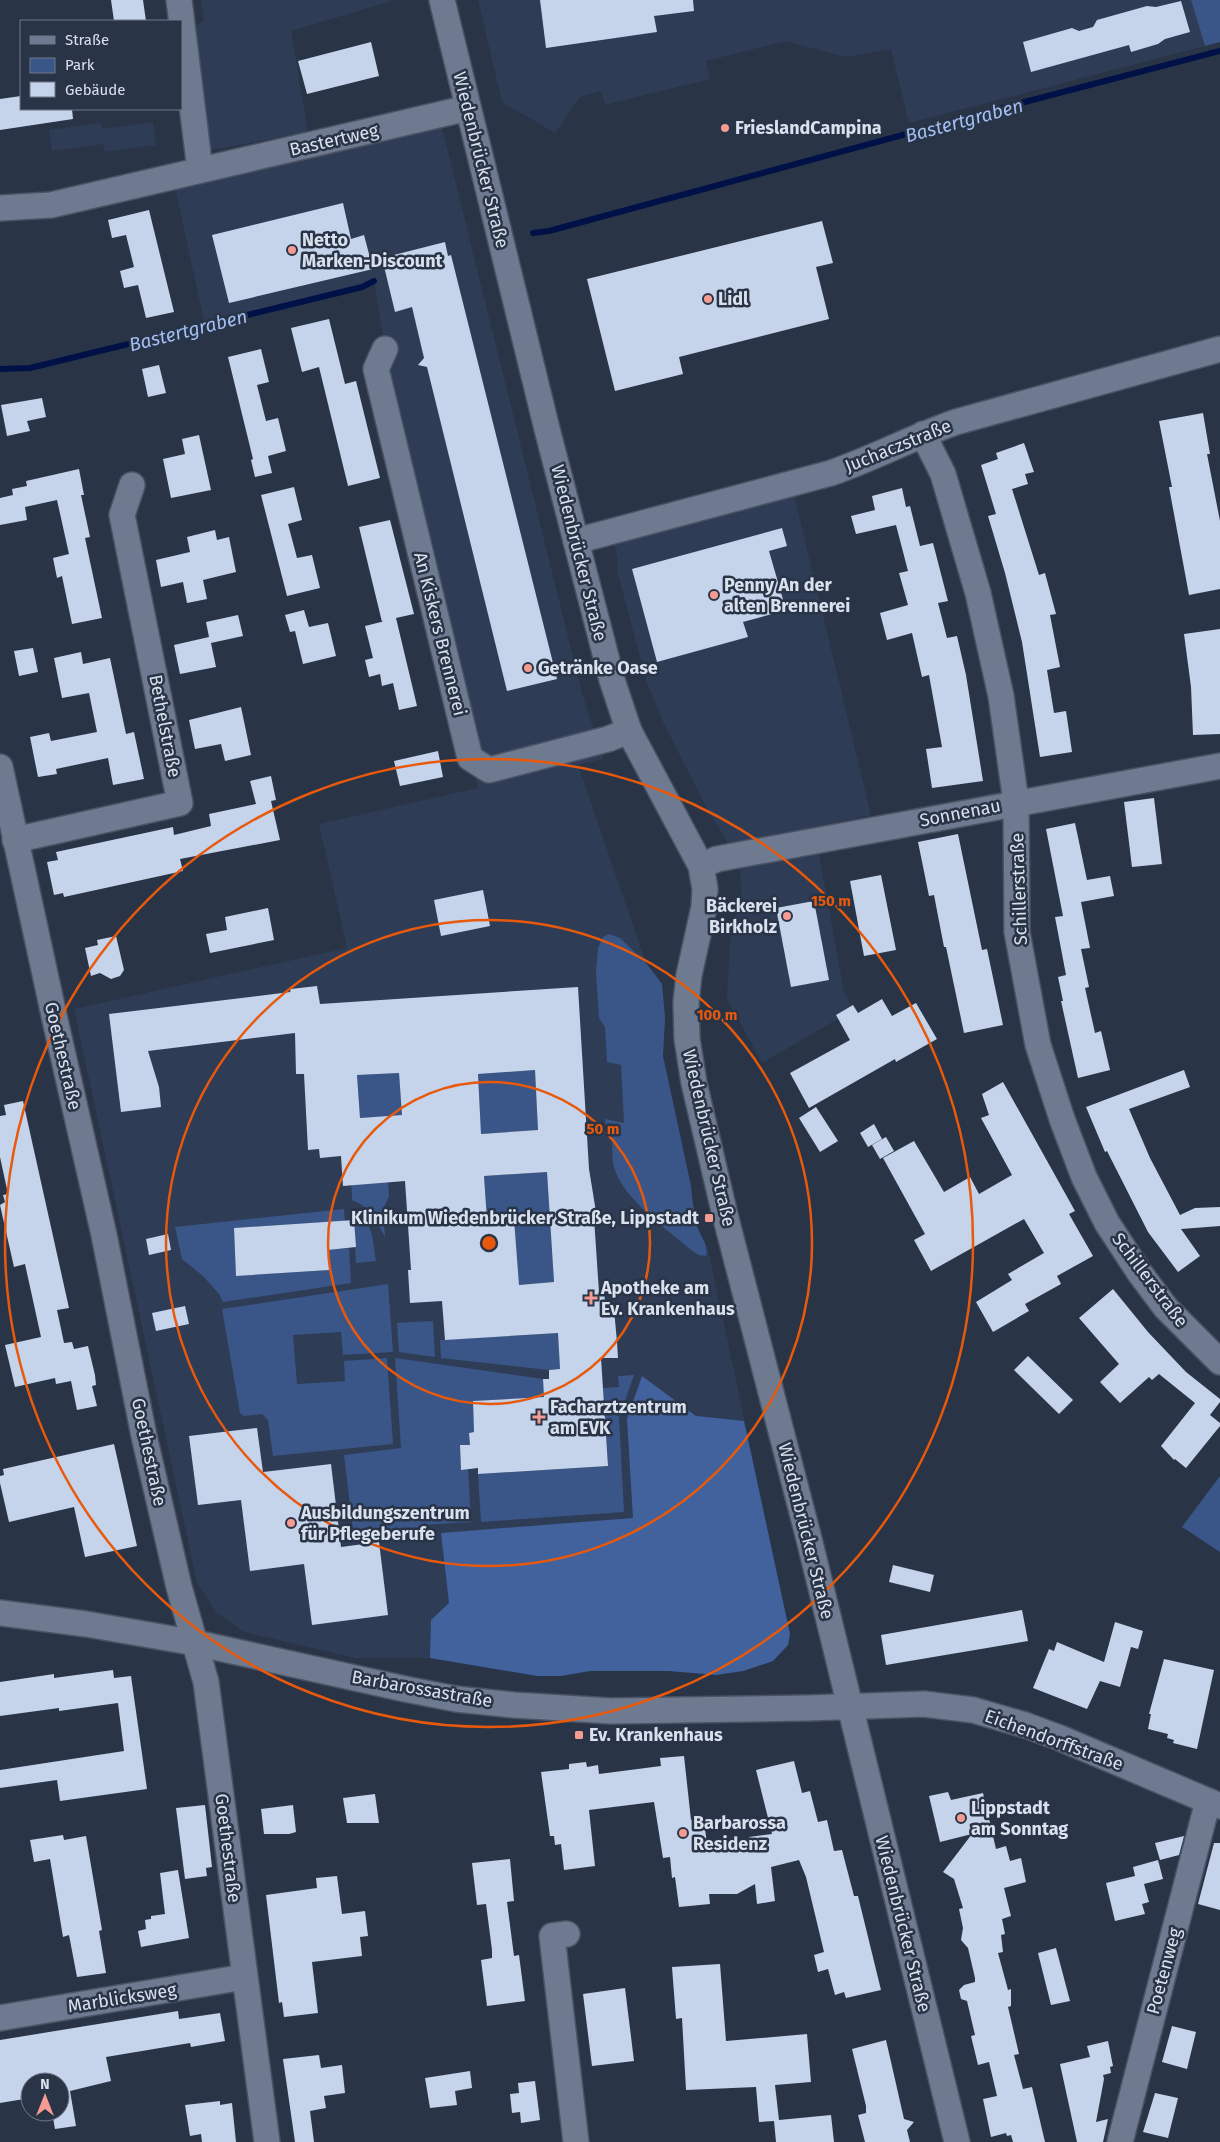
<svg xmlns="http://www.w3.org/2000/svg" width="1220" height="2142" font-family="'Fira Sans',sans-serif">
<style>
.built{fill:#2e3c55}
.green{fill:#3a5688}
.forest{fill:#42629e}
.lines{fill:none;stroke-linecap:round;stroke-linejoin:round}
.stream{stroke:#001147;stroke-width:6}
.building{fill:#c5d3eb;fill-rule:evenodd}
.minor-casing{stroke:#4a5263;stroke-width:28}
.minor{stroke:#6e7a90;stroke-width:25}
.ring{fill:none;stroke:#e8590c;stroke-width:2.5}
.poi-dot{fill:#f59c92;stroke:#293447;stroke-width:2}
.labels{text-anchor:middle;stroke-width:5;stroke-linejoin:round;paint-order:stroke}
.poi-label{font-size:18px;font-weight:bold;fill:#dae1ee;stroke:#293447;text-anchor:start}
.street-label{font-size:18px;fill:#dae1ee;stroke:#293447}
.water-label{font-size:19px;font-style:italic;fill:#a2bff3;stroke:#293447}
.centre{fill:#e8590c;stroke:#293447;stroke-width:2.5}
.ring-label{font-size:15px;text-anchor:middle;font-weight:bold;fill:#e8590c;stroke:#293447;stroke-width:5;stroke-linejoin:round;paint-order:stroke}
</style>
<rect width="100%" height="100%" fill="#293447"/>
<g class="built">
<polygon points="201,0 395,0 291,31 308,132 211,150 195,27 204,20"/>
<polygon points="478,0 1191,0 1205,46 909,123 891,49 845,57 786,41 706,61 710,79 605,105 601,91 580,97 555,133 502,102"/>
<polygon points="153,122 156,145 105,152 103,144 52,151 49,130 101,123 102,129"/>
<polygon points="441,123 582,693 603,759 578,765 646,963 662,984 665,1018 663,1056 691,1186 692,1202 698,1228 708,1249 790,1634 788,1645 773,1661 743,1671 716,1675 669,1671 590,1671 561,1676 537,1676 430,1658 355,1658 244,1632 217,1613 197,1583 74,1009 347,948 319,824 478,788 376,369 385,349 374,282 362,287 205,326 175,187"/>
<polygon points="793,490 871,815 814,827 844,992 853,1010 762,1063 727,999 730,940 741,894 740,864 703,801 663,722 647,683 617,570 618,561 613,539"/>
</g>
<g class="green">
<polygon points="1191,0 1220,0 1220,42 1205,46"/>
<path d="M609,934L620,938L646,963L662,984L665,1018L663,1056L691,1186C692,1200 694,1212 697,1226C700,1236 709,1245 706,1256L699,1255L691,1250C666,1228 623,1199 614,1167C611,1156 613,1143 612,1131H606L605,1119L624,1123L621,1065L607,1062L605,1027L599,1018L596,972L598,948L603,937Z"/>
<polygon points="535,1070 538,1130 481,1134 478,1074"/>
<polygon points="399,1073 402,1115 360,1118 357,1075"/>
<path d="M387,1167L389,1196L383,1209L385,1237C376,1220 370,1207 352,1200L351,1171L361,1184L375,1183Z"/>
<polygon points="547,1172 554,1283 519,1285 487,1220 484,1176"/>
<polygon points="344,1209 346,1239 327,1240 325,1222 234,1228 236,1276 328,1270 328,1250 349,1248 351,1283 223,1302 219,1294 203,1276 182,1259 175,1227"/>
<path d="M353,1210C373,1219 373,1241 376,1261L356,1263Z"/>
<polygon points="388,1284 393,1352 343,1355 341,1332 293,1335 297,1384 345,1381 344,1361 387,1358 393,1444 273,1456 268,1420 262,1414 244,1416 240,1413 222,1309"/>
<polygon points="433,1321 435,1357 399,1352 397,1323"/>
<polygon points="558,1333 560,1369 549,1370 441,1358 440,1340"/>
<polygon points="395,1358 543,1379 544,1397 473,1401 474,1432 469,1433 470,1445 460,1445 461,1470 468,1469 471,1522 422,1525 411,1534 354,1538 344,1455 401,1448"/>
<polygon points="634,1375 619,1418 624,1512 481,1522 478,1474 608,1466 603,1388 619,1387 618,1376"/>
<polygon points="1220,1476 1220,1552 1182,1527"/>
</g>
<polygon class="forest" points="642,1376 696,1416 744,1421 790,1634 788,1645 773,1661 743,1671 716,1675 669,1671 590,1671 561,1676 537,1676 430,1658 431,1620 449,1603 441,1533 633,1518 627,1419"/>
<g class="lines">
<g class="stream">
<polyline points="533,233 549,231 1017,104 1220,51"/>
<polyline points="0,369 30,368 362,287 374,281"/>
</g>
</g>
<g class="building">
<polygon points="111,0 143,0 146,21 114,21"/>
<polygon points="540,0 693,0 694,11 654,16 657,32 546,48"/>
<polygon points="1181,1 1190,32 1165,39 1158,44 1131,52 1129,45 1031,72 1023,42 1072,28 1079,31 1093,27 1097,20 1147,6 1156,7"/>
<polygon points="371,42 379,76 307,94 298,61"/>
<polygon points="21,96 21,109 72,109 73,119 0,130 0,99"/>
<polygon points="343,203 351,239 364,235 373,269 229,303 212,235"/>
<polygon points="149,210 174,312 146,318 138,285 124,288 120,271 134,267 126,235 112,238 108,220"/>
<polygon points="822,221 833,263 816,267 829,319 679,357 683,374 615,391 587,279"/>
<polygon points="445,242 448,256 451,255 557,679 507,691 427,367 418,365 424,358 412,307 395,312 382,258"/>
<polygon points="329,319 345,384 356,381 380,478 348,486 319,367 302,372 291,328"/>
<polygon points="261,349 269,382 257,385 266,421 278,418 286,451 268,456 272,473 255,477 251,460 253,459 228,357"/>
<polygon points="159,365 166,393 148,397 142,369"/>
<polygon points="42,398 46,417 27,421 30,431 7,436 1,405"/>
<polygon points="1203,413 1210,454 1207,454 1220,521 1220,589 1189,595 1169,487 1172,487 1159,421"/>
<polygon points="199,435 211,490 171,498 163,459 185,454 182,439"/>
<polygon points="1024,443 1034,472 1025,474 1028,484 1012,489 1039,575 1045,573 1056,614 1050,615 1060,667 1047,670 1054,713 1066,711 1072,752 1040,757 1022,642 1005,573 988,516 996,514 981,465 998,459 996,453"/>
<polygon points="79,469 84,495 81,495 90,537 85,538 102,618 72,624 62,576 57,578 53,558 69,554 57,500 25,507 27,520 0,525 0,498 13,495 12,489 27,486 26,481"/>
<polygon points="294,487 302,520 288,524 297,558 312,555 320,588 287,596 261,495"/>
<polygon points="902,488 906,507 910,506 920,546 933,543 948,601 938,603 947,638 957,636 966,675 983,781 932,788 926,749 942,747 929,675 922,677 912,633 887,640 880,613 908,605 899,573 908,571 896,525 856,534 851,516 875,510 872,496"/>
<polygon points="390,520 414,614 396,618 417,706 399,710 393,683 382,686 380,674 369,677 365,660 373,658 365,626 385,621 382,622 359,527"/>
<polygon points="782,528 787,546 769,551 786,610 743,622 748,637 657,662 632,569"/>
<polygon points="215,530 217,540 229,537 236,572 203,580 207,599 187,603 183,582 161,587 156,560 190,552 187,537"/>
<polygon points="304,610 309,627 304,628 328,623 336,656 303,664 295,631 290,632 285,615"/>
<polygon points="238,615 243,636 211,643 216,667 180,674 174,645 209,637 206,622"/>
<polygon points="1220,629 1220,734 1193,735 1191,687 1184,634"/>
<polygon points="33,648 38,672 19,676 14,651"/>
<polygon points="81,652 83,664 110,658 126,734 134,732 144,779 113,785 108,758 56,769 57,774 38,777 30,737 49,733 51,741 97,732 89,693 62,698 54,658"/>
<polygon points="241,707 251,755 225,761 221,744 195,749 189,720"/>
<polygon points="438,751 443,777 400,786 394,761"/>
<polygon points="271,776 276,800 271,801 280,840 180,859 183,871 64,897 63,893 54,895 47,862 58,860 56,852 173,827 174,835 211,826 209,814 256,804 250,781"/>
<polygon points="1154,798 1162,864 1132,867 1124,802"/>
<polygon points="1075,823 1087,880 1110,876 1114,896 1081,902 1090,948 1081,949 1089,987 1085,988 1095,1033 1101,1031 1110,1070 1078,1078 1061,1001 1063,1001 1058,977 1066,975 1055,917 1063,916 1046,829"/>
<polygon points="958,834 982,950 987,949 1003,1025 964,1033 946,947 944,947 934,895 929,896 918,842"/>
<polygon points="881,875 896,950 864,956 850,881"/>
<polygon points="483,890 490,926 441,936 434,900"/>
<polygon points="814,901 829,980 791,987 776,908"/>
<polygon points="268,908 274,940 210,953 206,934 227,930 225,917"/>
<polygon points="116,936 124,970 120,976 111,979 100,973 91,976 85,948 98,945 97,940"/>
<path d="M317,986L320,1004L578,987L589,1169L597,1218H594L599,1292H604L606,1310L614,1309L617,1342L618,1358H601L608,1466L478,1474V1468L461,1470L460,1445H470L469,1433L474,1432L473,1401L544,1397L543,1379H549V1370L560,1369L558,1333L445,1340L442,1301L410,1303L408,1270H411L405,1181L343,1186L341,1156L320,1158L319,1149L308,1150L304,1074H296L295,1033L148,1051L159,1087L161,1107L121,1112L109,1014L290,992L291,989ZM535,1070L538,1130L481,1134L478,1074ZM399,1073L402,1115L360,1118L357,1075ZM547,1172L554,1282L519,1285L514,1219L487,1220L484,1176Z"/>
<polygon points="882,999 892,1016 916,1003 937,1039 896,1062 895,1059 809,1108 790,1073 850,1040 836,1015 853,1005 858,1013"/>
<polygon points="1184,1070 1190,1087 1129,1109 1150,1158 1180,1215 1195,1208 1220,1207 1220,1226 1181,1229 1200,1256 1178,1272 1148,1232 1107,1151 1105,1152 1086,1107"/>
<polygon points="1003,1082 1075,1211 1069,1214 1093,1256 1057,1276 1061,1284 1025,1304 1029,1311 993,1332 976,1302 1012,1280 1008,1274 1044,1253 1024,1219 931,1271 914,1240 925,1234 883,1158 914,1141 944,1192 970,1177 979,1194 1012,1175 981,1118 989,1115 982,1094"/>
<polygon points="23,1101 69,1308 57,1310 64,1343 72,1342 74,1349 88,1346 95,1375 96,1385 92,1386 97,1406 77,1410 71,1381 56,1384 55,1378 15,1387 5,1345 41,1337 25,1264 14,1267 0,1205 5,1202 3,1195 8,1194 0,1157 0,1116 6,1115 4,1105"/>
<polygon points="816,1107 838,1141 820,1152 799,1118"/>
<polygon points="874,1124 882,1139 868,1147 860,1133"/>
<polygon points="886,1137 894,1151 880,1159 872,1145"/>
<polygon points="354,1220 356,1247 328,1250 329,1270 236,1276 234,1228"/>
<polygon points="168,1234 171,1250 149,1255 146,1239"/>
<polygon points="1113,1289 1148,1332 1186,1372 1220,1399 1220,1402 1210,1415 1220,1423 1220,1426 1186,1468 1175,1459 1174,1460 1161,1446 1195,1403 1159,1374 1152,1380 1149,1377 1120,1403 1100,1382 1119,1364 1079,1318"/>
<polygon points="185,1306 189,1324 156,1331 152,1313"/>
<polygon points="1028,1356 1073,1400 1059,1414 1014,1370"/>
<polygon points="257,1428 263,1472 331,1464 341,1547 379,1542 388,1615 312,1625 304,1564 250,1571 241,1500 198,1505 189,1436"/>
<polygon points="114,1444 137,1546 85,1557 74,1507 9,1522 0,1483 0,1476 4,1475 3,1469"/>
<polygon points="893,1565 934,1575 930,1592 889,1582"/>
<polygon points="1022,1610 1028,1641 886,1665 881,1635"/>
<polygon points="1115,1622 1143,1631 1138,1649 1131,1647 1120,1687 1100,1681 1087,1709 1033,1688 1049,1649 1054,1651 1057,1642 1104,1662"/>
<polygon points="1164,1659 1214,1670 1197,1749 1173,1743 1174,1740 1167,1738 1168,1734 1148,1729 1151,1714 1149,1714"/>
<polygon points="113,1670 114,1678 131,1676 147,1789 60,1801 57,1780 0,1788 0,1770 124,1751 118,1703 59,1711 59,1708 0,1716 0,1682 54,1674 54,1678"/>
<polygon points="684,1756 691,1820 699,1818 701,1830 705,1829 708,1851 750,1846 749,1837 772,1834 756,1770 794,1761 802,1793 810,1791 818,1822 827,1820 834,1851 842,1850 854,1896 858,1896 881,1990 846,1998 844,1992 835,1995 828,1969 818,1972 814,1955 824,1952 806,1877 799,1860 771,1867 775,1901 757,1904 755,1884 737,1894 709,1894 710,1904 679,1907 675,1877 672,1878 670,1857 663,1858 654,1802 589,1810 595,1866 564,1870 561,1844 555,1845 554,1836 550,1836 541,1772 569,1769 569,1764 586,1762 587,1767 598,1765 599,1774 661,1766 660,1758"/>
<polygon points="948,1792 951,1800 983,1793 996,1849 1006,1846 1010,1861 1021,1858 1026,1882 1004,1888 1011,1916 1002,1919 1005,1934 1001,1935 1003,1952 998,1953 1008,1990 1011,1989 1011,2006 1008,2007 1019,2054 1014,2055 1023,2089 1032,2087 1045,2142 1013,2142 1011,2135 1007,2136 1006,2133 991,2137 983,2099 997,2096 989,2062 978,2065 971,2036 975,2035 967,2001 961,1999 959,1990 964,1985 975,1982 975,1978 968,1948 961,1940 963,1928 959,1909 963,1908 954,1879 943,1872 972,1834 940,1842 929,1796"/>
<polygon points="375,1794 379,1823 347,1823 343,1798"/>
<polygon points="205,1805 212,1867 206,1868 207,1876 185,1879 176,1808"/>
<polygon points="293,1805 296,1832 289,1834 264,1834 261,1809"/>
<polygon points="63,1835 64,1840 86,1836 102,1930 99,1931 106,1973 77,1977 69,1935 63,1937 50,1859 34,1862 30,1840"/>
<polygon points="1184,1836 1179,1855 1160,1860 1155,1843"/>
<polygon points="1214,1843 1220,1843 1220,1910 1198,1904"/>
<polygon points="510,1859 514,1901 507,1902 514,1956 519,1955 525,2001 487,2006 481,1960 492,1958 492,1950 486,1904 477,1905 472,1863"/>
<polygon points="1158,1860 1163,1879 1144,1884 1149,1902 1142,1904 1145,1914 1115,1921 1106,1883 1135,1876 1133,1867"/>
<polygon points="178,1870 189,1938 141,1947 138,1931 146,1929 145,1920 151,1919 151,1916 165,1914 160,1873"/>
<polygon points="337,1876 342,1914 365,1911 368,1936 360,1937 362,1956 312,1962 318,2013 284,2017 282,2002 279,2003 266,1895 317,1888 316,1878"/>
<polygon points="1056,1948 1070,2001 1051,2005 1038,1953"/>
<polygon points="720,1964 726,2041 807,2034 811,2082 775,2085 779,2120 831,2115 834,2142 776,2142 774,2121 759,2122 756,2087 686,2090 682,2018 676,2019 672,1967"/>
<polygon points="625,1988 634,2061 592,2066 583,1994"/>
<polygon points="178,2011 179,2019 220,2013 225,2041 191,2047 190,2043 106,2057 111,2081 70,2091 76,2126 55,2129 52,2112 60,2112 60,2082 30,2082 30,2098 0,2103 0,2040"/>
<polygon points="1172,2026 1196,2032 1187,2069 1162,2062"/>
<polygon points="886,2040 904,2119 914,2122 907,2130 910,2142 865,2142 858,2115 866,2113 866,2106 852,2049"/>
<polygon points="1108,2041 1113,2066 1110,2067 1111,2073 1103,2075 1104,2079 1096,2122 1108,2119 1103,2142 1077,2142 1060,2064 1090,2057 1087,2046"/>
<polygon points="319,2055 321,2068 342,2065 345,2093 324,2096 326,2108 310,2111 314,2142 295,2142 283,2059"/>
<polygon points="470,2071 472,2088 455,2091 457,2105 430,2108 425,2078"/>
<polygon points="535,2081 540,2120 521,2123 520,2112 512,2113 510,2094 519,2093 518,2083"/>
<polygon points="1155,2093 1178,2098 1168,2138 1143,2132"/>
<polygon points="220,2101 220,2105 232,2103 236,2142 202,2142 201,2134 190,2136 185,2105"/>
</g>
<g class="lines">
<g class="minor-casing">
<g id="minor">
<polyline points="179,0 200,170"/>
<polyline points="442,0 547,429 612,680 629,731 701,866 705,889 704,907 689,975 686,1002 687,1039 694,1083 725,1215 809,1539 957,2142"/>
<polyline points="0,208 51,205 468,108"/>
<polyline points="385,349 376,369 470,758 489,770 608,739 629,731"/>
<polyline points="923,434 943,474 978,593 1001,696 1016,802 1017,932 1038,1045 1062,1119 1084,1177 1107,1223 1139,1272 1166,1308 1220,1362"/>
<path d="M576,541L831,473C874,458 913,437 956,422L1220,349"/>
<polyline points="0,767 55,1020 104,1235 144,1436 179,1587 206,1682 267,2142"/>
<polyline points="15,840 180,803 122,515 132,485"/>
<polyline points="701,866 717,859 1220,766"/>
<polyline points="0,1613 86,1624 196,1643 405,1689 456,1699 514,1705 611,1711 808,1708 924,1704 973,1710 1025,1725 1060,1738 1220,1806"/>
<polyline points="567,1934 552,1936 576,2142"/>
<polyline points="0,2018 244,1977"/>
<polyline points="1120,2142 1208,1801"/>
</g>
</g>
<use href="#minor" class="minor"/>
</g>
<g class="ring">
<circle cx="489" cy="1243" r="161"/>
<circle cx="489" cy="1243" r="323"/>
<circle cx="489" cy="1243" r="484"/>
</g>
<g class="poi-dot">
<circle cx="725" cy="128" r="5"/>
<circle cx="292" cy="250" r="5"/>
<circle cx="708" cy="299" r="5"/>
<circle cx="714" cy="595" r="5"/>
<circle cx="528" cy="668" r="5"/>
<circle cx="787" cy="916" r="5"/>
<rect x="704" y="1213" width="10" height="10" rx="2.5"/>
<path d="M588.5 1290.5h5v5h5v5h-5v5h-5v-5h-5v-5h5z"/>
<path d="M536.5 1409.5h5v5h5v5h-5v5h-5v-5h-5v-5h5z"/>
<circle cx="291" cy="1523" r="5"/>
<rect x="574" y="1730" width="10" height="10" rx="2.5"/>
<circle cx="961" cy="1818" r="5"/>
<circle cx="683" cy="1833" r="5"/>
</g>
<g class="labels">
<g class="poi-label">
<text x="735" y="134">FrieslandCampina</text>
<text x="302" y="246">Netto<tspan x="302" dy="21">Marken-Discount</tspan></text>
<text x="718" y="305">Lidl</text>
<text x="724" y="591">Penny An der<tspan x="724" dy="21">alten Brennerei</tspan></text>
<text x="538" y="674">Getränke Oase</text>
<text x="777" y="912" text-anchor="end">Bäckerei<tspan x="777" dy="21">Birkholz</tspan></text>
<text x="699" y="1224" text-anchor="end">Klinikum Wiedenbrücker Straße, Lippstadt</text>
<text x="601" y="1294">Apotheke am<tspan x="601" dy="21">Ev. Krankenhaus</tspan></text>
<text x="550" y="1413">Facharztzentrum<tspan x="550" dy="21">am EVK</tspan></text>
<text x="301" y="1519">Ausbildungszentrum<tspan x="301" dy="21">für Pflegeberufe</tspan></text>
<text x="589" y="1741">Ev. Krankenhaus</text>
<text x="971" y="1814">Lippstadt<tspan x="971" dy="21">am Sonntag</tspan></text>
<text x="693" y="1829">Barbarossa<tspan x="693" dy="21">Residenz</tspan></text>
</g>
<g class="street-label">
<text transform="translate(334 140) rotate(-13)" y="6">Bastertweg</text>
<text transform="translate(481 160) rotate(76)" y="6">Wiedenbrücker Straße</text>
<text transform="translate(898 446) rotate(-22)" y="6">Juchaczstraße</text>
<text transform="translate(579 553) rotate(76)" y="6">Wiedenbrücker Straße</text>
<text transform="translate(440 634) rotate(76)" y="6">An Kiskers Brennerei</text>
<text transform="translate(165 726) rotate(79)" y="6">Bethelstraße</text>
<text transform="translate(960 813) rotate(-11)" y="6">Sonnenau</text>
<text transform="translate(1019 889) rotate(-92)" y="6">Schillerstraße</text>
<text transform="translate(63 1056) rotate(77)" y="6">Goethestraße</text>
<text transform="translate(709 1138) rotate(77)" y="6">Wiedenbrücker Straße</text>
<text transform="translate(1150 1280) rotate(53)" y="6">Schillerstraße</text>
<text transform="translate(149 1452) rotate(78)" y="6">Goethestraße</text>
<text transform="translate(806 1531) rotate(76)" y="6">Wiedenbrücker Straße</text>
<text transform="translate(422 1689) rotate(10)" y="6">Barbarossastraße</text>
<text transform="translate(1054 1740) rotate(20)" y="6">Eichendorffstraße</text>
<text transform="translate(228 1848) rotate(83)" y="6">Goethestraße</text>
<text transform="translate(903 1924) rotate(76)" y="6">Wiedenbrücker Straße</text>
<text transform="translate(1164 1971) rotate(-75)" y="6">Poetenweg</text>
<text transform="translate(122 1998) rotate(-9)" y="6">Marblicksweg</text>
</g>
<g class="water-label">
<text transform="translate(964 120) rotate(-15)" y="7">Bastertgraben</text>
<text transform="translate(188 330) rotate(-14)" y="7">Bastertgraben</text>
</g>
</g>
<circle cx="489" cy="1243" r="8" class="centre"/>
<g class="ring-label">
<text x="831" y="906">150 m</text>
<text x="717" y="1020">100 m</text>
<text x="603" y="1134">50 m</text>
</g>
<rect x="20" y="20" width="162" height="90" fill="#293447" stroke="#70798a"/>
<rect x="30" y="36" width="25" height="8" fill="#6e7a90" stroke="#70798a"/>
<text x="65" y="45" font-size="15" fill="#dae1ee">Straße</text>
<rect x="30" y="58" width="25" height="15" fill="#3a5688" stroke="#70798a"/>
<text x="65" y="70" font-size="15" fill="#dae1ee">Park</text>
<rect x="30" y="82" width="25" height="15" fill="#c5d3eb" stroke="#70798a"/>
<text x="65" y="95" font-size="15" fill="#dae1ee">Gebäude</text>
<g transform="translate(45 2097)"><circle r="24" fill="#293447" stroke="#70798a"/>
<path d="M0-4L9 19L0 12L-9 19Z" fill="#f59c92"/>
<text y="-8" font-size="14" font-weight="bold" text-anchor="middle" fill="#dae1ee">N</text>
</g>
</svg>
